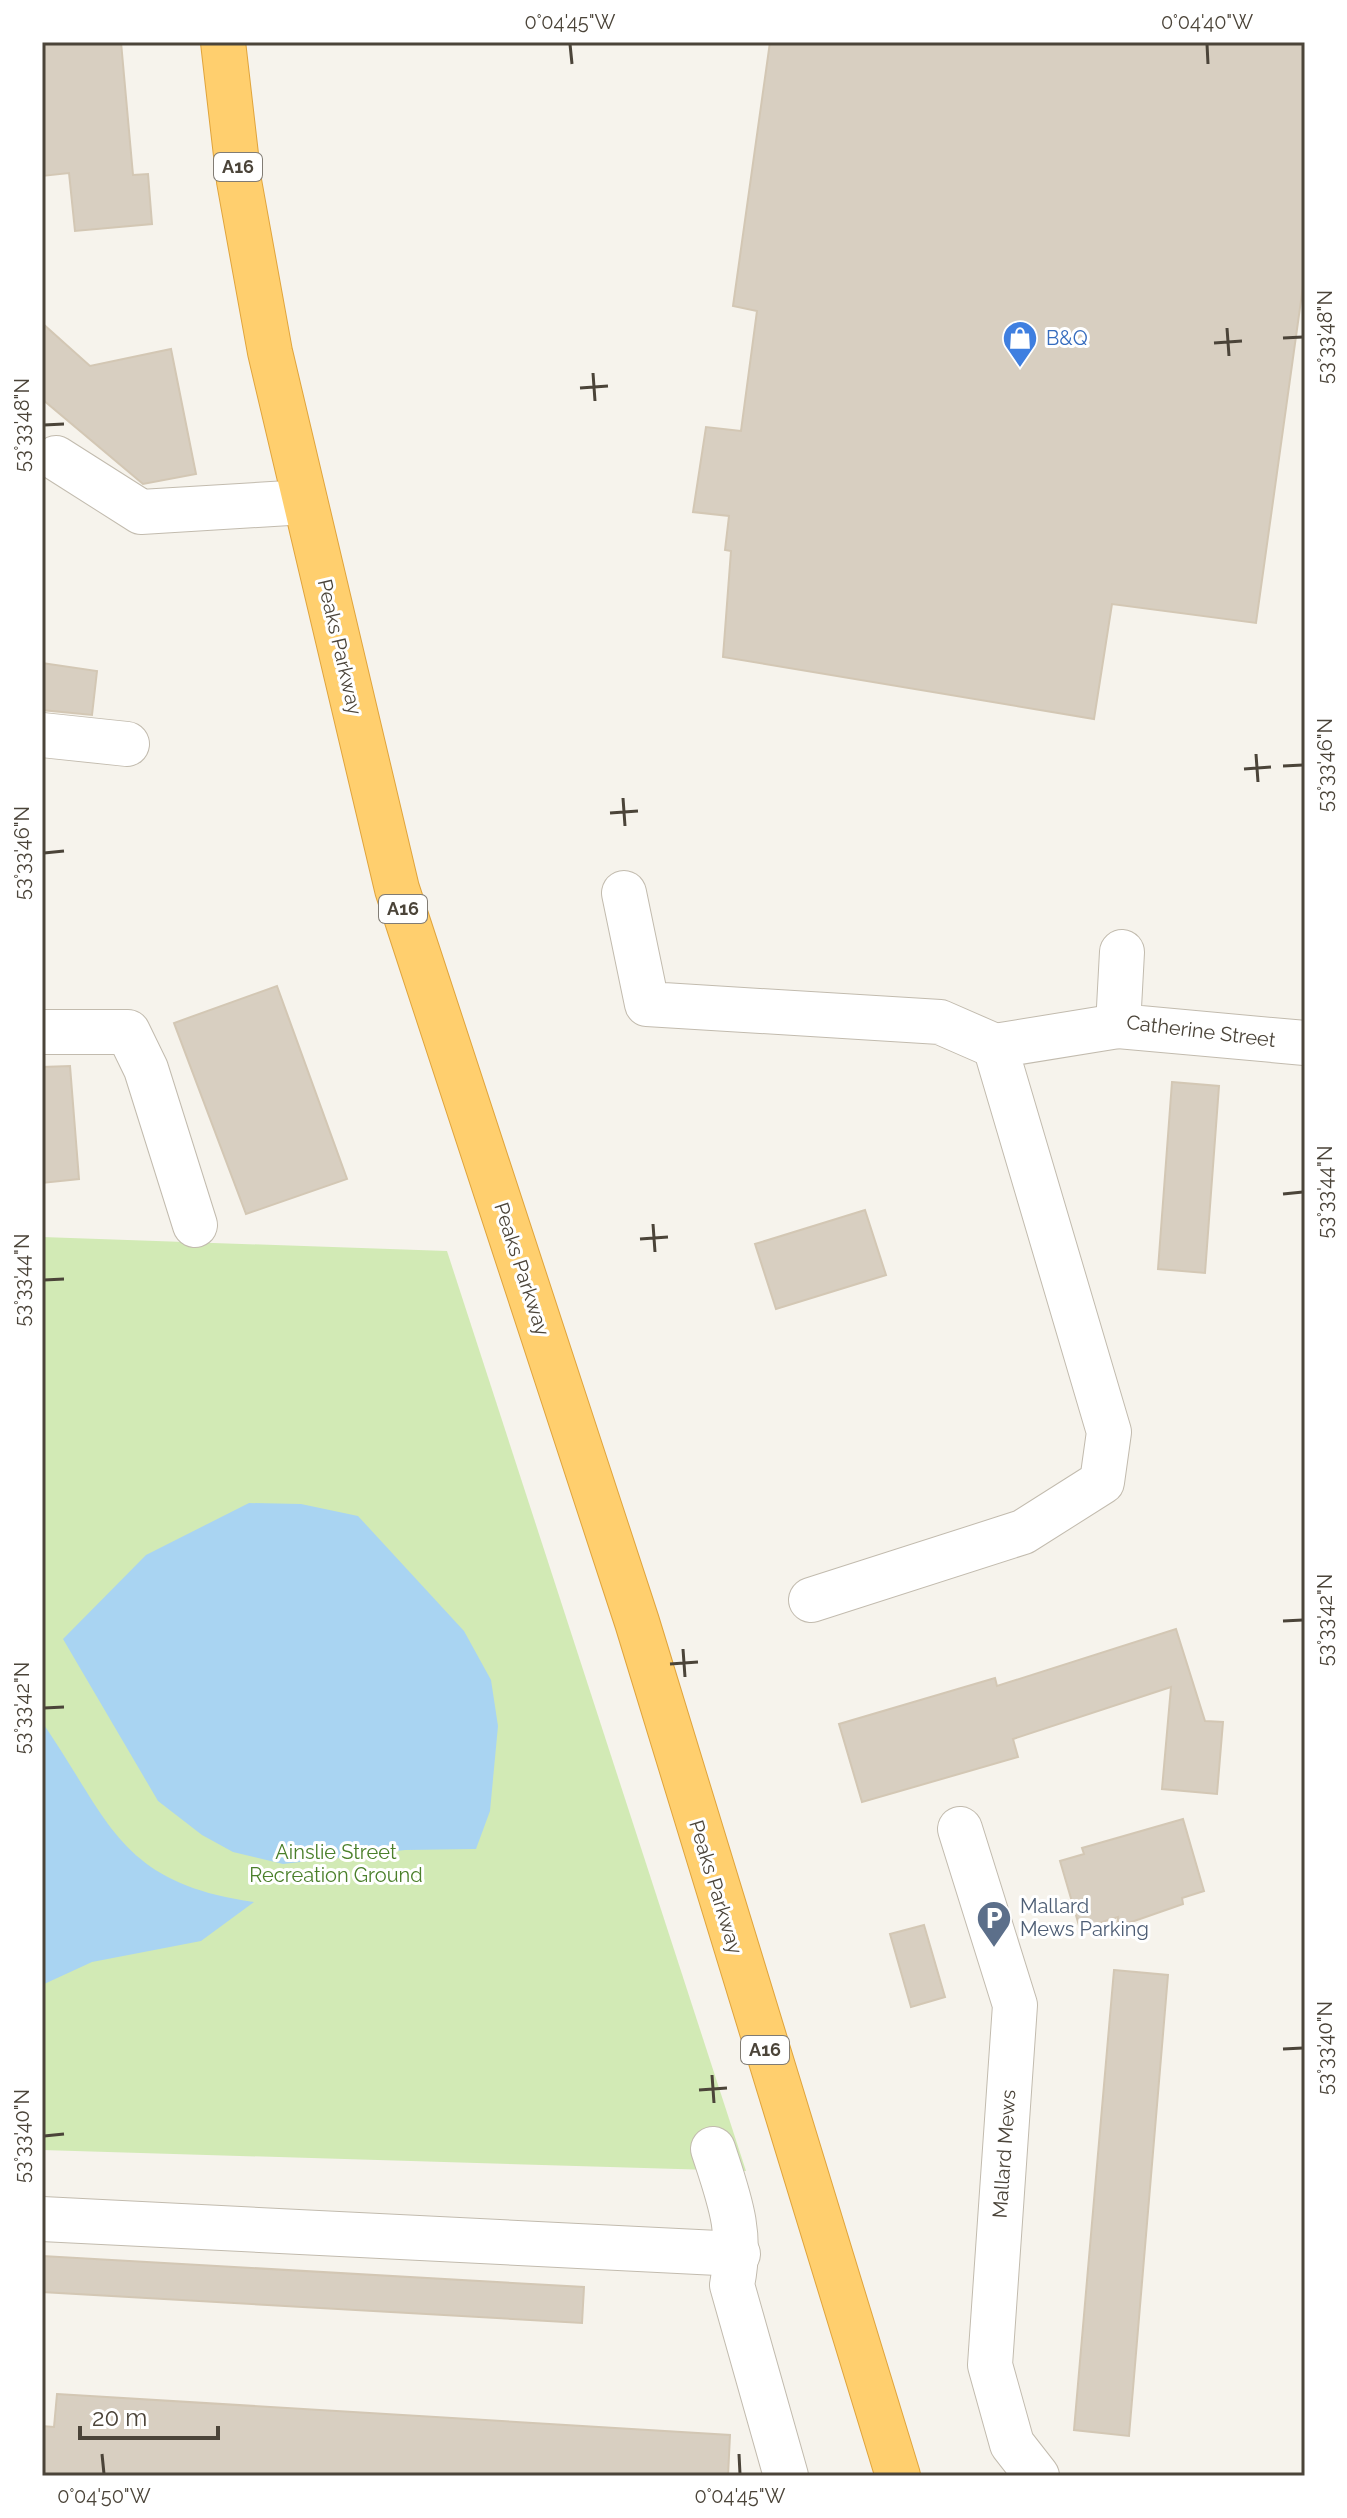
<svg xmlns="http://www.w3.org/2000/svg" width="1347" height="2518" font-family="Raleway,sans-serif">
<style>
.green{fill:#d2eab5}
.water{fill:#a9d4f2}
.building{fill:#d8cfc1;stroke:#d3c7b4;stroke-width:2}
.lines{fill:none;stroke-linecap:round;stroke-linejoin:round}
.minor-casing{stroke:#c2bbae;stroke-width:46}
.highway-casing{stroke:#e0a43c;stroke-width:46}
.minor{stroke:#fff;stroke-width:44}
.highway{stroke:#ffcf6e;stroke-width:44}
.ticks{fill:none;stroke:#4b4439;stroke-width:3}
.labels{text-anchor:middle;stroke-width:6;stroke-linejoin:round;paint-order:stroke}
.shield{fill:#fff;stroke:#817c74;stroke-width:2}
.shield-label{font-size:18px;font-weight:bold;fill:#4b4439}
.shop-label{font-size:20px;fill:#366cbe;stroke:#fff;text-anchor:start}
.street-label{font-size:20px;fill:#4b4439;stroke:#fff}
.park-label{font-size:20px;fill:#4a7f2a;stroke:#fff}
.service-label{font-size:20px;fill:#4e5e75;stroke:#fff;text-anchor:start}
.neatline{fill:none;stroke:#4b4439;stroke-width:3}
.ticks-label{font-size:20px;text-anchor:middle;fill:#4b4439}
</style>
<rect width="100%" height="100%" fill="#f6f3ec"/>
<polygon class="green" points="42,1237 447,1251 746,2171 42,2150"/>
<g class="water">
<polygon points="249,1503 301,1504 358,1516 464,1631 491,1680 498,1726 490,1811 476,1849 405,1850 283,1864 233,1852 202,1835 158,1801 63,1639 146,1555"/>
<path d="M42,1722C110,1820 118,1883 254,1902L201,1941L92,1962L42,1985Z"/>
</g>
<g class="building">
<polygon points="42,42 121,42 133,175 148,174 152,224 75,231 69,173 42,176"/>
<polygon points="770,42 1305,42 1305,272 1256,623 1112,604 1094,719 723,657 731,551 725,550 729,516 693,512 706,427 741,431 757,311 733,306"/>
<polygon points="42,323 90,366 171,349 196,474 143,484 42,399"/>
<polygon points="42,663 97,671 92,715 42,710"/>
<polygon points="277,986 347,1179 246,1214 174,1023"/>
<polygon points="70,1066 79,1179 42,1183 42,1067"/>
<polygon points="1172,1082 1219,1086 1205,1273 1158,1269"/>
<polygon points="865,1210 886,1275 776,1309 755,1244"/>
<polygon points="1176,1629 1205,1721 1223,1722 1217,1794 1162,1789 1171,1687 1013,1739 1018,1757 862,1802 839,1724 995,1678 997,1686"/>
<polygon points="1183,1819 1204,1891 1182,1898 1183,1904 1117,1927 1118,1917 1080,1929 1060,1861 1084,1854 1082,1848"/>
<polygon points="924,1925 945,1997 911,2007 890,1934"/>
<polygon points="1114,1970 1168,1975 1129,2436 1074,2430"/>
<polygon points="42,2256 584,2287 582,2323 42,2292"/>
<polygon points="57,2394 730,2435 728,2476 42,2476 42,2426 54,2427"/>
</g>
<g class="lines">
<g class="minor-casing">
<g id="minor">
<polyline points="56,458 141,512 305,502"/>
<polyline points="42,735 127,744"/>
<polyline points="624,893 647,1004 940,1022 995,1046"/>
<polyline points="1122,952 1118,1026 1305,1043"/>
<polyline points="42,1032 128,1032 146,1069 195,1225"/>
<polyline points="811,1600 1023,1532 1102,1482 1109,1432 995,1046 1118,1026"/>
<polyline points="960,1829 1015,2005 990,2365 1012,2444 1037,2476"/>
<path d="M713,2149C729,2198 743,2233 732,2285L786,2476"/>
<polyline points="42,2219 738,2254"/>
</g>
</g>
<g class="highway-casing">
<polyline id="highway" points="223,42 239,181 270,352 397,889 637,1622 898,2476"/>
</g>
<use href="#minor" class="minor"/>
<use href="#highway" class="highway"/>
</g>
<path class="ticks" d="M570,44L572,64M1207,44L1208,64M1227,328L1229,356M1283,338L1303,337M1214,343L1242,341M593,373L595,401M580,388L608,386M44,425L64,424M1256,754L1258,782M1283,766L1303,765M1244,769L1271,767M623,798L625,826M610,813L638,811M44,853L64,851M1283,1194L1303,1192M653,1224L655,1252M640,1239L668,1237M44,1280L64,1279M1283,1621L1303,1620M683,1649L685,1677M670,1664L698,1662M44,1708L64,1707M1283,2049L1303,2048M712,2075L714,2103M699,2090L727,2088M44,2136L64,2134M102,2454L104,2474M739,2454L740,2474"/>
<defs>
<g id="shop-pin" transform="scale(1.8)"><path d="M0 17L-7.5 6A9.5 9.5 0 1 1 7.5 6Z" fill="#3f7fe0" stroke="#fff"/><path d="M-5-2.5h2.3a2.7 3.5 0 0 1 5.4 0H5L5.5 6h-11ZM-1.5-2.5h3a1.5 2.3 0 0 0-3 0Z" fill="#fff"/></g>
<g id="parking-pin" transform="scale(1.8)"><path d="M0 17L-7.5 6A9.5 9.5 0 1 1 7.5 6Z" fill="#5c6f8a" stroke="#fff"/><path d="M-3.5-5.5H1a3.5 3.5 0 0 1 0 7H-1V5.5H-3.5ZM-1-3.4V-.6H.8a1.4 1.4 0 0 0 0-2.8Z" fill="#fff"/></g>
</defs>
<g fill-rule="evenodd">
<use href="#shop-pin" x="1020" y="338"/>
<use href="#parking-pin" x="994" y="1918"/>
</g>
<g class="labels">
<g class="shield">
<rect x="214" y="153" width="48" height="28" rx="6"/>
<rect x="379" y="895" width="48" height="28" rx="6"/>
<rect x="741" y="2036" width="48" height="28" rx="6"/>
</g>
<g class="shield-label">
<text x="238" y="173">A16</text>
<text x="403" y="915">A16</text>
<text x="765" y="2056">A16</text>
</g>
<g class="shop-label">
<text x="1046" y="345">B&amp;Q</text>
</g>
<g class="street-label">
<text transform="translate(340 647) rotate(77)" y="7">Peaks Parkway</text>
<text transform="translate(1201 1031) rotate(7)" y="7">Catherine Street</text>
<text transform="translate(522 1269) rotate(72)" y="7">Peaks Parkway</text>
<text transform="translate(716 1887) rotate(73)" y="7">Peaks Parkway</text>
<text transform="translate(1004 2154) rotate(-86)" y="7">Mallard Mews</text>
</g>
<g class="park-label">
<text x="336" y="1859">Ainslie Street<tspan x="336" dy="23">Recreation Ground</tspan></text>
</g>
<g class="service-label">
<text x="1020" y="1913">Mallard<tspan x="1020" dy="23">Mews Parking</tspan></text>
</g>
</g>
<rect width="1347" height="2518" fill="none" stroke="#ffffff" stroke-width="88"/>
<path d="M80 2426v12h138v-12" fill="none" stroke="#4b4439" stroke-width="4"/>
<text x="92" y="2426" font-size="24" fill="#4b4439" stroke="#ffffff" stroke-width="6" paint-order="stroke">20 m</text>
<rect x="44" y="44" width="1259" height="2430" class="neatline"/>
<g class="ticks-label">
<text x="570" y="29">0°04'45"W</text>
<text x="1207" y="29">0°04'40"W</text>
<text transform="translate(1325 337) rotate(-90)" y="7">53°33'48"N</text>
<text transform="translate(22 425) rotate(-90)" y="7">53°33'48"N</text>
<text transform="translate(1325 765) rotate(-90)" y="7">53°33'46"N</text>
<text transform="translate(22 853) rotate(-90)" y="7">53°33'46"N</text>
<text transform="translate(1325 1192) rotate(-90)" y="7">53°33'44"N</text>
<text transform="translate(22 1280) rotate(-90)" y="7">53°33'44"N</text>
<text transform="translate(1325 1620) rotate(-90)" y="7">53°33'42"N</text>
<text transform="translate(22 1708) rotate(-90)" y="7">53°33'42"N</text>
<text transform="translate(1325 2048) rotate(-90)" y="7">53°33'40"N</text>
<text transform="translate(22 2136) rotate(-90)" y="7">53°33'40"N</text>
<text x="104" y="2503">0°04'50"W</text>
<text x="740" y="2503">0°04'45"W</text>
</g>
</svg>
